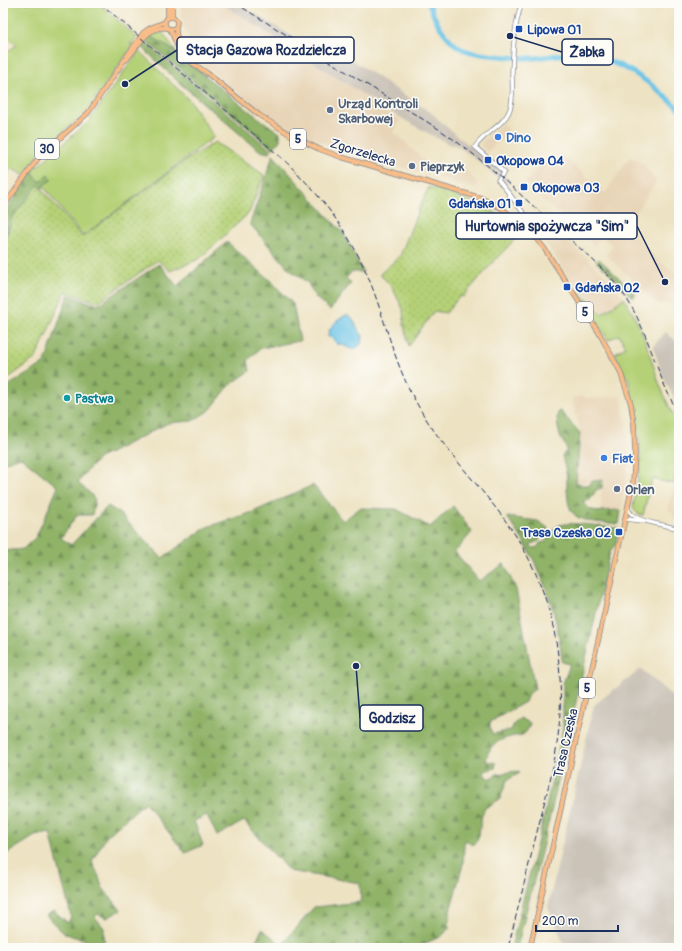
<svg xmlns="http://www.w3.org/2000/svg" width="682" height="951" font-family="Pangolin,sans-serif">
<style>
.built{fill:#e8d5b8}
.industrial{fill:#cbc3b8}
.grass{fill:#b5d177;stroke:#68806a}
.forest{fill:url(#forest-firs);stroke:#567163}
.garden{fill:url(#garden-dots);stroke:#68806a}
.water{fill:#67c2e5;stroke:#4178a2}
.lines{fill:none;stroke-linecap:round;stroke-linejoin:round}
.river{stroke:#67c2e5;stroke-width:5}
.tertiary-casing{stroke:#848890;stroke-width:5}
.primary-casing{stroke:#848890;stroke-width:5.5}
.tertiary{stroke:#fff;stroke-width:3.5}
.primary{stroke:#f8bd88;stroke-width:4}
.rail{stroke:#1b2f5e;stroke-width:1;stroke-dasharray:6 3;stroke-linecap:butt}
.transit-dot{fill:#1a4fb4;stroke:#fdfcf7;stroke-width:1.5}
.service-dot{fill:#5c6f8a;stroke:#fdfcf7;stroke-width:1.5}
.shop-dot{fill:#3f7fe0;stroke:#fdfcf7;stroke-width:1.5}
.culture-dot{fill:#0f9aa8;stroke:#fdfcf7;stroke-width:1.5}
.labels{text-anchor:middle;stroke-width:3;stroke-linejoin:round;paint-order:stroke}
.shield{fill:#fdfcf7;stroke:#5f6c8c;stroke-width:1}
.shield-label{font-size:12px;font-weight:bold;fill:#1b2f5e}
.transit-label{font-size:13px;font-weight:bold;fill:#164399;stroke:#fdfcf7;text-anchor:start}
.service-label{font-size:13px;font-weight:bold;fill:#4e5e75;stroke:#fdfcf7;text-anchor:start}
.shop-label{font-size:13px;font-weight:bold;fill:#366cbe;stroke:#fdfcf7;text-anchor:start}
.street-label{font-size:13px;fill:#1b2f5e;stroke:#fdfcf7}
.culture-label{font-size:13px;font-weight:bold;fill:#0d838f;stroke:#fdfcf7;text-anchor:start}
.leader{fill:none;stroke:#1b2f5e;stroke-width:1.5}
.callout-dot{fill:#1b2f5e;stroke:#fdfcf7;stroke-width:1.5}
.callout{fill:#fdfcf7;stroke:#1b2f5e;stroke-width:1.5}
.callout-label{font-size:14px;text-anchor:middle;font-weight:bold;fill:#1b2f5e}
</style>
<defs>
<pattern id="forest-firs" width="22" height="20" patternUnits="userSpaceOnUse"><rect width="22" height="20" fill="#90b368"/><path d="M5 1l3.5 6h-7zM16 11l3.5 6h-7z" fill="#759259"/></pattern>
<pattern id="garden-dots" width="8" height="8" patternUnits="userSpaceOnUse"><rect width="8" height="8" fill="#b5d177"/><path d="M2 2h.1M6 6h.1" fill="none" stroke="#9bb469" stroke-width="1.8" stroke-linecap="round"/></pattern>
</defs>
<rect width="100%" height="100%" fill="#fdfcf7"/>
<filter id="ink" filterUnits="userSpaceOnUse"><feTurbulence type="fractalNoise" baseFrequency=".025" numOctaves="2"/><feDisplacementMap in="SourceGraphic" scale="8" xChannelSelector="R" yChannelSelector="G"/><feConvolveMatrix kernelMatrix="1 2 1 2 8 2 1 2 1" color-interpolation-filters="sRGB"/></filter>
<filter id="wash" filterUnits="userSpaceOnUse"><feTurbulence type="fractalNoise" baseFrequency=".012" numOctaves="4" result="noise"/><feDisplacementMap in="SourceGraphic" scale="16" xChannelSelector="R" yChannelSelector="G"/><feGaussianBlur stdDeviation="0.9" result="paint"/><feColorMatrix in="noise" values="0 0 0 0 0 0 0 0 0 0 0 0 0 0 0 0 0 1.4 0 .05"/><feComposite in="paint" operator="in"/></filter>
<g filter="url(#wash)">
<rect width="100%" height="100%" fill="#ede2c2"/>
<g class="built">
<polygon points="182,3 217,3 223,5 372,100 369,102 400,120 394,132 433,168 427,175 350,153 292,131 246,99 204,65 202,57 200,55 200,54 192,43 184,27 181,10"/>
<polygon points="502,123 510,132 487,152 483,148 481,145 482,142"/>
<polygon points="558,152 605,193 630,157 644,165 656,181 627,227 658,260 679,276 679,305 675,309 668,304 658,304 606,255 613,246 603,236 594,246 574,227 577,225 572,219 566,220 539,197 538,193 526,183 526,181 541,165"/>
<polygon points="452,164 456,168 458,166 463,171 465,170 478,184 474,188 438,177"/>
<polygon points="536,215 588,259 605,276 624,298 601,314 579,291 581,289 579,286 577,286 568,276 529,216"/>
<polygon points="583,396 586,398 607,398 621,396 627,429 628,464 621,510 601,511 601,498 603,480 576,483 580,428 572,398"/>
<polygon points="675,474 677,474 679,476 679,518 676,521 672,516 674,514 668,510"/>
</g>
<g class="industrial">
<polygon points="217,3 237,3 312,48 318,39 352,60 430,112 457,136 473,148 509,180 506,185 471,155 457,146 449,144 435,137 389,111 228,8"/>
<polygon points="666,332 679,344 679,407 663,377 653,346"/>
<polygon points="641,669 679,702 679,948 566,948 548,907 594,705"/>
</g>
<g class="grass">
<polygon points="3,3 98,3 137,37 133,42 130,44 133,45 86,112 42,150 23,175 11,168 3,181 3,54 17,45 3,34"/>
<polygon points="162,32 178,54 206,75 205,76 173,50 149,36"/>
<polygon points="139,51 190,101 214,137 83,236 43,186 52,179 40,182 32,171 88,122"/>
<path d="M579,291L602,314L624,298L634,315L644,337L659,383L671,411L679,422V476L677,474H675L674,484L652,479L643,515C638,515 635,512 633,507L640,468V448L638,426L628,378L626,377L615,353L626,347L619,335L608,340L577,292Z"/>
</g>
<g class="forest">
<path d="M149,36C164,42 175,53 187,62C219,86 248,112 280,133V140L273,149L145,40Z"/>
<polygon points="144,43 145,43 272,151 269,153 260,151 175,79 141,46"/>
<polygon points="273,155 343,233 363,272 352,272 346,278 351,283 330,310 315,297 308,283 289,269 250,224"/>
<polygon points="32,172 40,182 48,175 52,179 43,186 41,192 12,222 3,239 3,213"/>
<path d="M227,242L274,284L293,304L300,341L261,348L248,360L250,371L230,385L210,410L192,421L168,423L110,453L99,458L84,474L78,483L90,493L95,500L92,515H77L61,538L71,545L108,506L118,512L162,558L207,527L253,512L313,485L343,521L360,508L396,509L430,527L453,506L472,532L455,552L479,581L504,564L516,589L535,689L528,694L525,702L490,722V729L493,734L511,730L514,724L520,718L530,723C529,727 527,732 524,734C521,736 518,735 515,736C497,740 490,743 486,761L496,763L495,768L484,771L485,776L490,779L497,774L517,771L520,773L507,780L500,799L485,808L482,815L478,839L473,845L465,840L464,845L463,864L450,911L449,928L442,936L421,945V948H252L262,929L282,945L314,907L361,902L360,883L289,871L244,821L217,836L207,815L194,821L203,845L185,853L145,802L106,837L92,861L99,877L102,887L121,910L107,918L98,914L95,917L104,928V942L111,948H95C83,936 80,940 67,934C58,930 53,922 46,915L54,911L68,923L71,916L50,833L35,836L3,856V551L23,549L36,537L58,487L21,457L3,463V389L45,363L68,295L98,305L159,264L177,286Z"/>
<polygon points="599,259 636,294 634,297 632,297 608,272 607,268 605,269 596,262"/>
<path d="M560,411L580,433L576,482L582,485H590L591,481L603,480L602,488L596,490L590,500L583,501L584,504L590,509L599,512L601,511L621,510L619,524C608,523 596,523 585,520C562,515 569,489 566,472C565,466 563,461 562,456L567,450C566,445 563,443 561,438C558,431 556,419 558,412Z"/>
<path d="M507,517L538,521L548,528L545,536L540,537L539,541L531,544V546L533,548L538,547L540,543C550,543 551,528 560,525C574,521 602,527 618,528L616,545L610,551L553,804L517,948H511L546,808L563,726V684L570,664L562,662C558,609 539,560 507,517Z"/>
</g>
<g class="garden">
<polygon points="215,142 264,175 249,213 199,259 170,271 158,260 98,302 65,292 36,358 3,382 3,249 12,218 38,185 82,237 186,160"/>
<path d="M429,187C465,197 491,210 523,228L516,238L495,260L463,297L460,296L446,313L434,311L409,346L404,325L403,309L392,287L380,274L400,256L420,206Z"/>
</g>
<path class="water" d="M346,315C354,316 354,323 358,329C360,332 362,334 363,337C363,342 358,349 354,349C349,350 344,344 337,344L332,337H328C328,327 337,320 346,315Z"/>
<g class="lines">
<path class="river" d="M429,3C434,20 445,38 460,48C471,55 516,58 531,58C540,58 549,56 558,55C572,54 587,55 601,59C631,66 657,88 679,109"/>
</g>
</g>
<g filter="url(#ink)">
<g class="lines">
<g class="tertiary-casing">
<g id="tertiary">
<path d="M522,3C514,24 513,50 512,72C512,84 514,97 510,109C505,125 484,133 475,147L504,172L498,180C513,198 529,218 538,239"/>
<polyline points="501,208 508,200 510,195"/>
<path d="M628,508C631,523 666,524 679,529"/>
<polyline points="626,519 642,521"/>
</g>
</g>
<g class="primary-casing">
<g id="primary">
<polyline points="172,3 172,15 174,18"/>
<circle cx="171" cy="23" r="6"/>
<polyline points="168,18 168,3"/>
<path d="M176,27C175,36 181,50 187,57"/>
<polyline points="170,29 180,52 185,58 207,73 259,115 294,137 319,149 341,157 481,198 501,208 528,229 544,248 559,271 598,331 620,371 631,404 634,425 635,453 633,483 530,948"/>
<path d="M126,60C137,48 147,25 167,28"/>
<polyline points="3,207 40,156 88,113 143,33 150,28 165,22"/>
</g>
</g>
<use href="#tertiary" class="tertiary"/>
<use href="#primary" class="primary"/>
<g class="rail">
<path d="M100,3L283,159C321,195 352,235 371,284C386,323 395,365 416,402C439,444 473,478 502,516C559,591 572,686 551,776L508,948"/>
<path d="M235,3L437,128C481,157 518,192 556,227C582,251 613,274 631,306C651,340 658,380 679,414"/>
</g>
</g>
</g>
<g class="transit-dot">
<rect x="515" y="25" width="8" height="8" rx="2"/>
<rect x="484" y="156" width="8" height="8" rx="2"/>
<rect x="520" y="183" width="8" height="8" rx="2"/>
<rect x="515" y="199" width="8" height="8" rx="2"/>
<rect x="563" y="283" width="8" height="8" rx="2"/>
<rect x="615" y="528" width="8" height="8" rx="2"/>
</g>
<g class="service-dot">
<circle cx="330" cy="110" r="4"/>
<circle cx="412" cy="166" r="4"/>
<circle cx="617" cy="489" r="4"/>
</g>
<g class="shop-dot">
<circle cx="498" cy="137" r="4"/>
<circle cx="604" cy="458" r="4"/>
</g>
<circle class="culture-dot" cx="67" cy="398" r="4"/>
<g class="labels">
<g class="shield">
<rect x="290" y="129" width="16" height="20" rx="3"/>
<rect x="35" y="139" width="24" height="20" rx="3"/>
<rect x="577" y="302" width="16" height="20" rx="3"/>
<rect x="579" y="678" width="16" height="20" rx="3"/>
</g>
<g class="shield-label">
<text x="298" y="143">5</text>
<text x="47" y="153">30</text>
<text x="585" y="316">5</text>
<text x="587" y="692">5</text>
</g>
<g class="transit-label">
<text x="527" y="34">Lipowa 01</text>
<text x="496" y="165">Okopowa 04</text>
<text x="532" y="192">Okopowa 03</text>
<text x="511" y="208" text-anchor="end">Gdańska 01</text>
<text x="575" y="292">Gdańska 02</text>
<text x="611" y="537" text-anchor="end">Trasa Czeska 02</text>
</g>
<g class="service-label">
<text x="338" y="108">Urząd Kontroli<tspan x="338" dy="15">Skarbowej</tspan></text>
<text x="420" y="171">Pieprzyk</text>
<text x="625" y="494">Orlen</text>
</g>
<g class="shop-label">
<text x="506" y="142">Dino</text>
<text x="612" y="463">Fiat</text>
</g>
<g class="street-label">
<text transform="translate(363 152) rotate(17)" y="5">Zgorzelecka</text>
<text transform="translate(565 743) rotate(-77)" y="5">Trasa Czeska</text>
</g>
<g class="culture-label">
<text x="75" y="403">Pastwa</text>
</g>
</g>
<path class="leader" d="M125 84L177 50M510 36L562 52M665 282L637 226M356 666L360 718"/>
<g class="callout-dot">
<circle cx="125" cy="84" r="4"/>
<circle cx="510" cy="36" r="4"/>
<circle cx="665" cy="282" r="4"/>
<circle cx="356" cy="666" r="4"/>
</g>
<g class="callout">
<rect x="177" y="37" width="177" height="26" rx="4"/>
<rect x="562" y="39" width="51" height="26" rx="4"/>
<rect x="456" y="213" width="181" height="26" rx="4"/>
<rect x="360" y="705" width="63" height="26" rx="4"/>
</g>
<g class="callout-label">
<text x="266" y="55">Stacja Gazowa Rozdzielcza</text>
<text x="587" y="57">Żabka</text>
<text x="547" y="231">Hurtownia spożywcza "Sim"</text>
<text x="392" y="723">Godzisz</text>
</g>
<rect width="682" height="951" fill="none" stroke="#fdfcf7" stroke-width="16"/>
<path d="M536 925v6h82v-6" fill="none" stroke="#1b2f5e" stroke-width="2"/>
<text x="542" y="925" font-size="12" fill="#1b2f5e" stroke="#fdfcf7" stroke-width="3" paint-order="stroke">200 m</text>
</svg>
